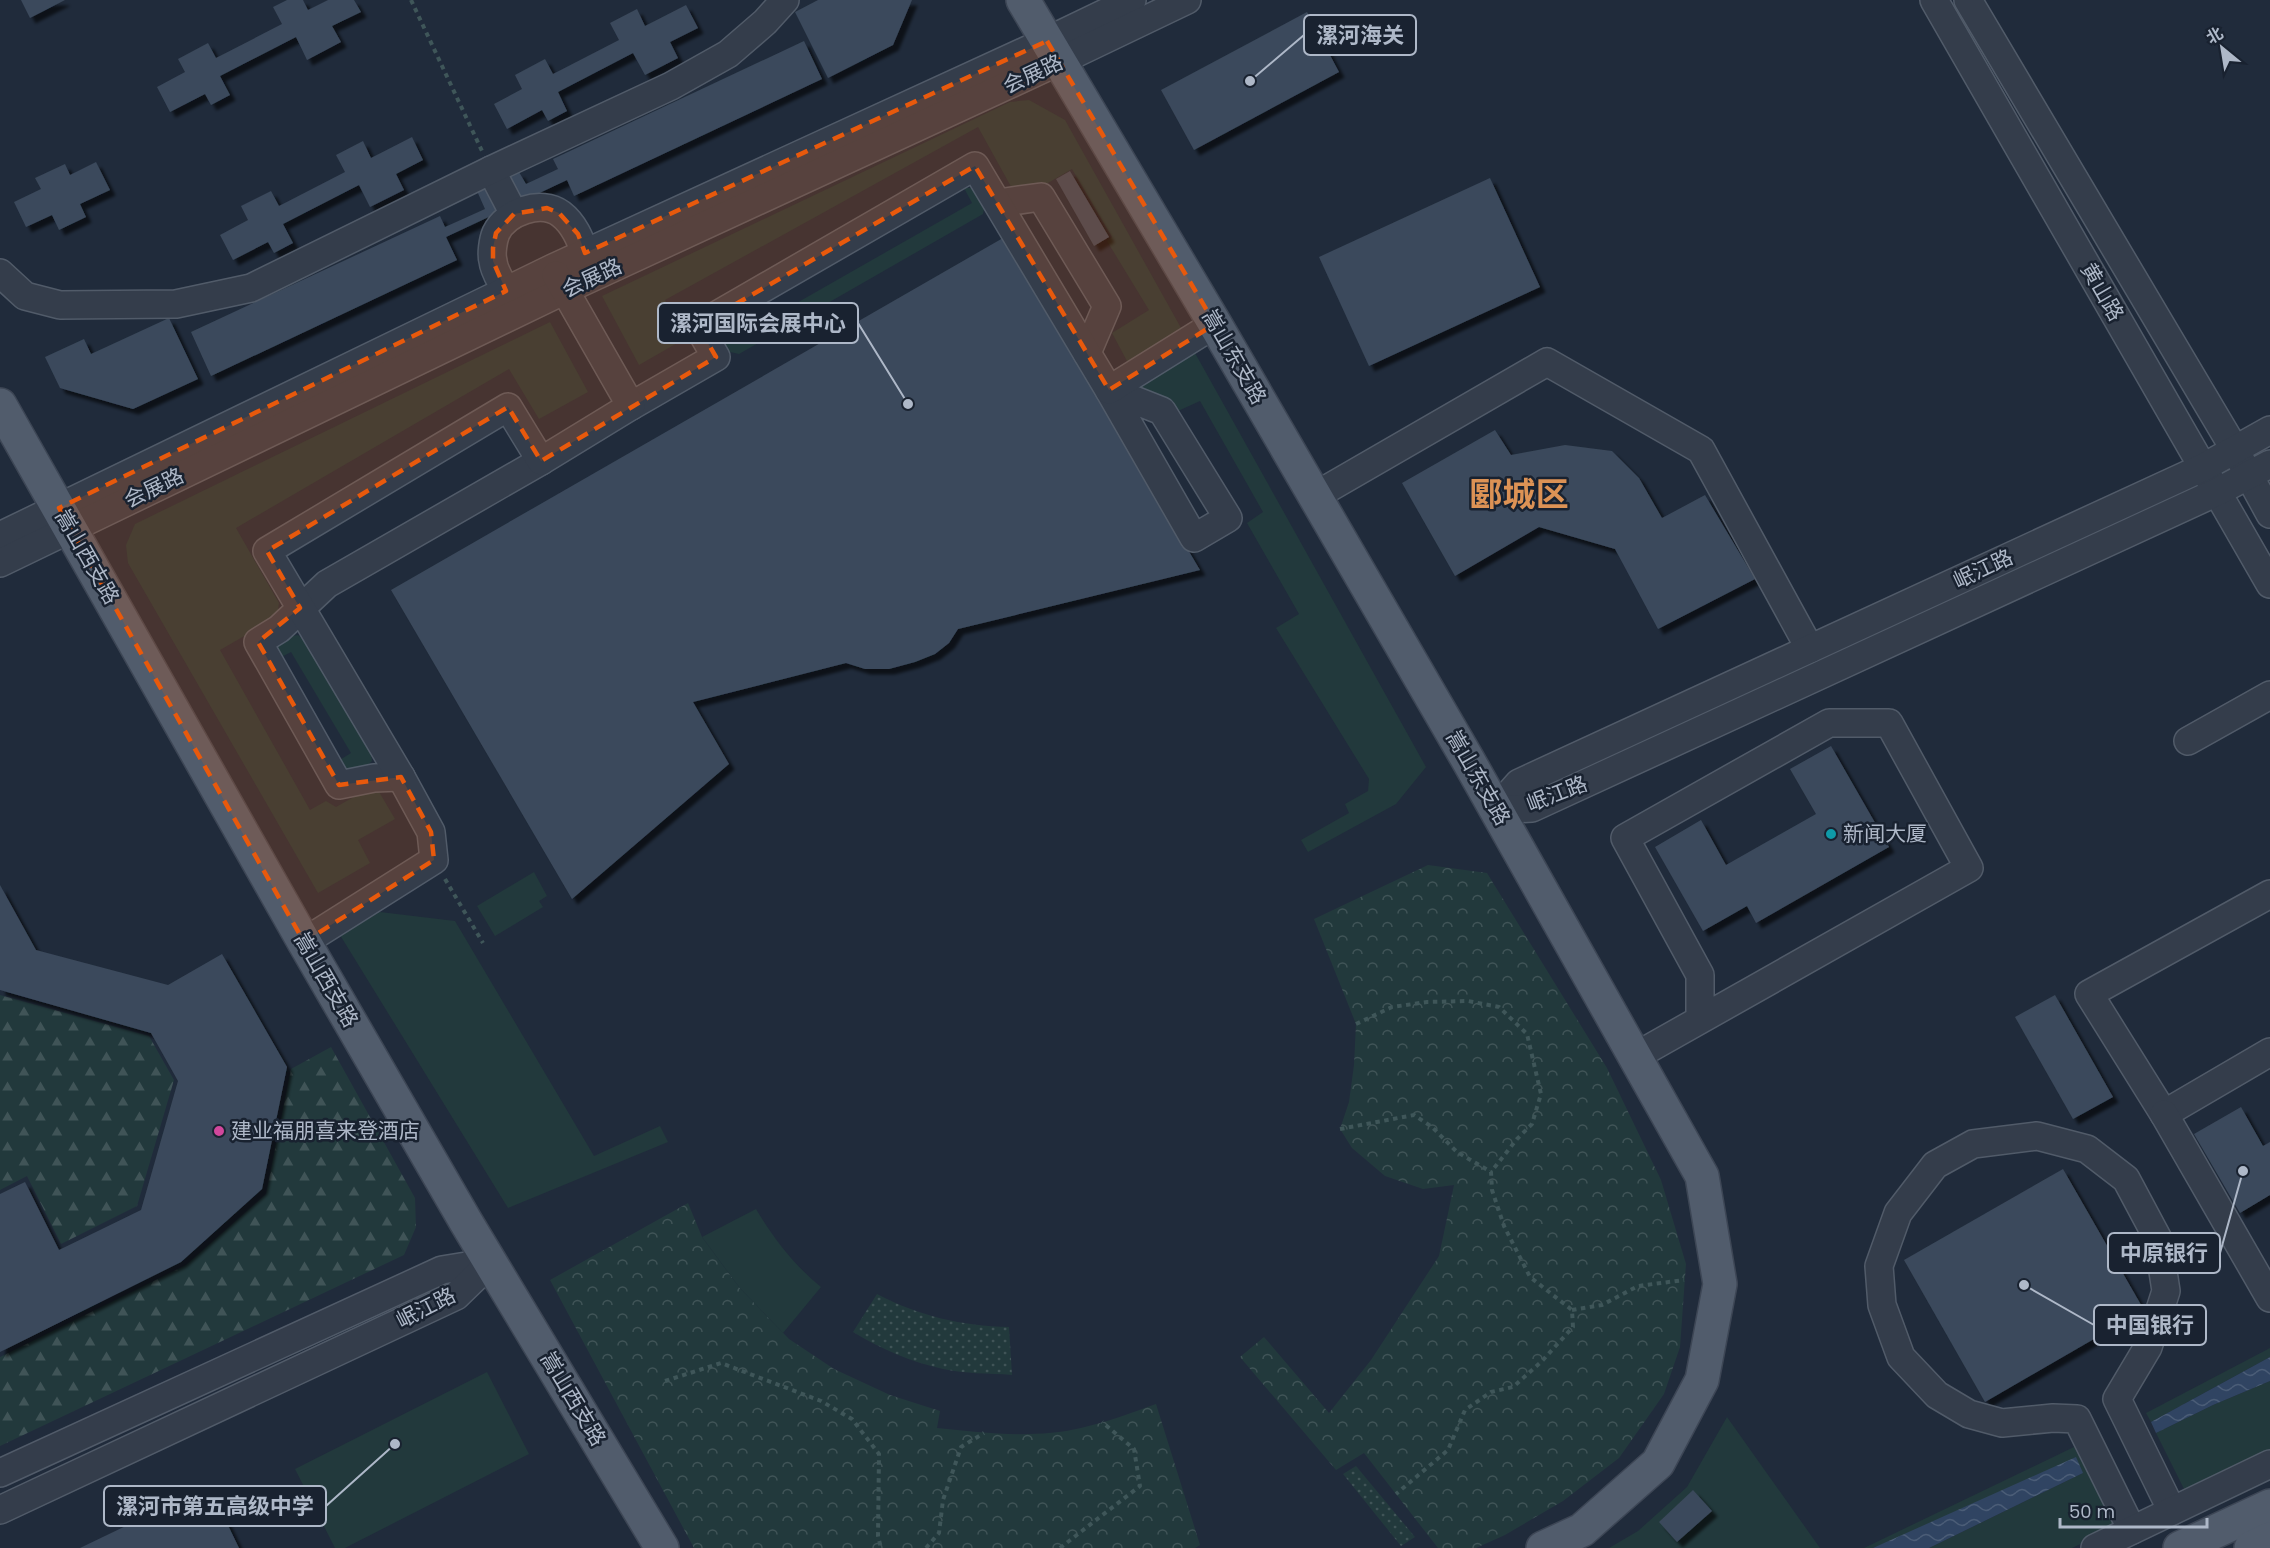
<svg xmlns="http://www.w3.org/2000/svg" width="2270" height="1548" font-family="Poppins,'Noto Sans SC',sans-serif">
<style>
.grass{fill:url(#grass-dots)}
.forest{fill:url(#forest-firs)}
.park{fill:url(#park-crowns)}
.garden{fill:#22393c}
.water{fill:url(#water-waves)}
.building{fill:#3b495b;filter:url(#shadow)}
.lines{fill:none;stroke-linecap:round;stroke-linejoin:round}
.minor-casing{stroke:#515b69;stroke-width:30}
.major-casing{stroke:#3d4655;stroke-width:36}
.path{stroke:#3f5659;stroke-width:4;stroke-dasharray:4.5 4.5;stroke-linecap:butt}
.minor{stroke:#343d4b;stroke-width:27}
.major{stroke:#515c6c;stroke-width:33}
.marked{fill:#e8590c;fill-opacity:0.2;stroke:#e8590c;stroke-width:4.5;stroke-dasharray:12 8;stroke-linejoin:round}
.culture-dot{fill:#0f9aa8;stroke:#192230;stroke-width:2}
.hotel-dot{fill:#d1479c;stroke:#192230;stroke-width:2}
.labels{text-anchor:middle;stroke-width:5;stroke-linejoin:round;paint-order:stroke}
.street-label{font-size:21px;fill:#aeb8c8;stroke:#192230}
.poi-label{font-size:21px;fill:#aeb8c8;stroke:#192230;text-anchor:start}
.town-label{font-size:33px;font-weight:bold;fill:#dc9255;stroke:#192230}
.leader{fill:none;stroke:#aeb8c8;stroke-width:2}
.callout-dot{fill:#aeb8c8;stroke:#192230;stroke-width:2}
.callout{fill:#192230;stroke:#aeb8c8;stroke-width:2}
.callout-label{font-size:22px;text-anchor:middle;font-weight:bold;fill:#aeb8c8}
</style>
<defs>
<pattern id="grass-dots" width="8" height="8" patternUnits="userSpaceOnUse" patternTransform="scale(1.5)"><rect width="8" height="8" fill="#22393c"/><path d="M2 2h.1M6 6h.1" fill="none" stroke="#405457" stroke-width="1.8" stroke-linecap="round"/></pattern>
<pattern id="forest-firs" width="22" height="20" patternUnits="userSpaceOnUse" patternTransform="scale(1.5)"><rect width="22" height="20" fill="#22393c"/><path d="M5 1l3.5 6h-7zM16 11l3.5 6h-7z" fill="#405457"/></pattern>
<pattern id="park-crowns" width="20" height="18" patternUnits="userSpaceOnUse" patternTransform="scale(1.5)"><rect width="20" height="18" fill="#22393c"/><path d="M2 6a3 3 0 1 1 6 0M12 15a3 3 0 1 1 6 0" fill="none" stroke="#405457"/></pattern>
<pattern id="water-waves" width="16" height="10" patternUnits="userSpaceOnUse" patternTransform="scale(1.5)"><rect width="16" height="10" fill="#304462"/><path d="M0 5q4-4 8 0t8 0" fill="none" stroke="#4b5d77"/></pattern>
<filter id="shadow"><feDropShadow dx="5.5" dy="5.5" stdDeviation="1.5" flood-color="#0009"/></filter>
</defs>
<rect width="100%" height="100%" fill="#202b3b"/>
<g class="grass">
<path d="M877,1294C919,1316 962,1326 1009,1327L1012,1375C989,1373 965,1374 943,1369C911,1362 881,1349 853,1332Z"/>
<polygon points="1356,1466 1415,1537 1401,1546 1343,1474"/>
</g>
<g class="forest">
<polygon points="0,995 149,1036 174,1080 137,1206 61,1244 27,1176 0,1190"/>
<polygon points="331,1047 415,1198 416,1227 404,1255 0,1446 0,1357 186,1265 266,1194 291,1069"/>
</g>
<g class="park">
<polygon points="1428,865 1487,873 1607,1068 1661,1180 1686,1264 1680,1347 1664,1394 1619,1458 1563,1501 1505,1535 1476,1548 1438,1548 1364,1453 1336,1470 1240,1357 1264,1337 1329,1413 1371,1360 1439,1256 1454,1185 1423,1189 1385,1176 1352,1148 1340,1129 1349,1102 1354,1065 1356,1024 1314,919"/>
<path d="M688,1203L702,1237L739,1287L789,1339L834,1369L890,1395L940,1411L937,1428C984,1433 1034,1439 1081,1428C1107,1422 1131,1413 1156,1404L1200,1545L1195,1548H694L550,1280Z"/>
</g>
<g class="garden">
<polygon points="1029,100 1065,120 1426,767 1396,804 1308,852 1301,840 1349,813 1345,804 1368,791 1369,779 1276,628 1299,614 1247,523 1263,512 1200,401 1178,411 1142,389 1112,333 1149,310 1107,241 1112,237 1072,169 1029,194 1014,192 978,127 665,300 686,338 639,365 602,296 1010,102"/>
<polygon points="964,188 975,188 986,198 983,214 739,354 726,351 713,330 719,322 730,341 972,203"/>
<polygon points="550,322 588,392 539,419 509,369 236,528 279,603 277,617 220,650 310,810 326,801 336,807 375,785 395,819 358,840 370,863 318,893 128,563 126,545 135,524"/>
<polygon points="298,635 306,642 371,752 372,761 360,772 345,772 335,763 351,753 291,652 274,661 274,646 286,637"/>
<polygon points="534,872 547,896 539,901 543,907 495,936 477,906"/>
<polygon points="380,912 455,921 594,1156 660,1126 668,1142 508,1208 340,935"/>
<path d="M756,1209C774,1239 794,1265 821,1287L783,1333L739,1287L702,1237Z"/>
<polygon points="2270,1348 2270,1357 2151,1422 2146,1413"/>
<polygon points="487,1372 529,1454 345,1548 335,1548 295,1469"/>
<polygon points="2270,1381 2270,1451 2185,1491 2156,1433 2213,1405"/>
<polygon points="1727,1417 1820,1548 1609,1548 1638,1531 1687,1487"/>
<polygon points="2074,1447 2116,1527 2072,1548 1929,1548 2083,1473 1873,1548 1864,1548"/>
</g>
<g class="water">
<polygon points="2270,1357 2270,1381 2213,1405 2156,1433 2151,1422"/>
<polygon points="2076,1457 2083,1473 1929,1548 1873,1548"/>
</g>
<g class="building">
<polygon points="21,0 65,0 30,18"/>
<polygon points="287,0 303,0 308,10 328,0 354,0 361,12 332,26 341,42 307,60 296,37 220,76 230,95 211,105 205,94 170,112 157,87 185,72 178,59 208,43 216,58 282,24 273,7"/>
<polygon points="818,0 912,0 893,45 828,78 795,12"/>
<polygon points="686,5 698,28 670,42 678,58 645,75 633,53 558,92 567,111 548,121 542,110 507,129 494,104 522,89 515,75 545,59 553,74 619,40 610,23 637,9 645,26"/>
<polygon points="1307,12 1339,72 1194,150 1161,90"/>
<polygon points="804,41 822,79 574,196 567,180 446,237 457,260 211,376 191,332 440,216 445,227 485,209 477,191 519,172 526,184 558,169 553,159"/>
<polygon points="412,137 423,160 396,174 404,190 370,207 359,185 283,224 293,243 274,253 268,242 233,260 220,235 248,220 241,206 271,191 279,206 345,172 336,155 363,141 371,158"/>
<polygon points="96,162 110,190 80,204 86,217 59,230 52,215 26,227 14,202 41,189 35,178 65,164 70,175"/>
<polygon points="1070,171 1109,237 1094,246 1056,179"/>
<polygon points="1490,178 1540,287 1369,366 1319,257"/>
<polygon points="1003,238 1200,570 958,629 949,643 935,654 915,662 889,669 865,669 846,663 693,702 729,764 572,899 391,590"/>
<polygon points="169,318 198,379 133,409 60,388 45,357 84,339 91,354"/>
<polygon points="1495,430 1511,455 1565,445 1612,451 1639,478 1662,518 1705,495 1755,579 1658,629 1615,549 1539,527 1455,576 1402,483"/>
<polygon points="1831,746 1889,847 1756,923 1747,906 1703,931 1655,847 1701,820 1726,865 1816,814 1790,769"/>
<polygon points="0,885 36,950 168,985 222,954 287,1067 262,1189 181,1262 0,1352 0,1194 25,1182 59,1250 141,1210 178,1081 151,1033 0,990"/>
<polygon points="2055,995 2113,1097 2073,1119 2015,1017"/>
<polygon points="2241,1107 2263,1146 2270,1142 2270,1195 2240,1213 2194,1134"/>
<polygon points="2063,1169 2144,1310 1985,1402 1904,1260"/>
<polygon points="209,1486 239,1548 80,1548"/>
<polygon points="1693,1490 1712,1511 1677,1542 1659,1522"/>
</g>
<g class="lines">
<g class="minor-casing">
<g id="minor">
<polyline points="1934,0 2270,584"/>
<polyline points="1968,0 2235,450 2270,514"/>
<polyline points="491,170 514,214"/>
<polyline points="998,203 1041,197 1107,306 1087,353"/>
<polyline points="0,273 25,296 60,305 176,304 251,288 491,170 671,86 728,54 765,22 785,0"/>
<path d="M506,291C502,282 494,272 493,261C491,254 493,240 496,233C506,212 541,199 561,214C574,224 580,239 585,253"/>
<polygon points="1109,390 1162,411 1228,518 1194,538"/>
<polyline points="631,406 716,357 698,326 975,166 1109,390 1215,324"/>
<polyline points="1315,496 1547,362 1701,450 1810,649"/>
<polyline points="0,536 553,268 1047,41 1132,0"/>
<polyline points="0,563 565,290 1060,61 1187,0"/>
<polyline points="2188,741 2270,695"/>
<polyline points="401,777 374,778 339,785 258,642 279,629 327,584 541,461"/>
<polyline points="1495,810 1519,783 2204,467 2270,430"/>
<polyline points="1495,810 1532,808 2217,492 2270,464"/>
<polyline points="2270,894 2089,994 2164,1114 2270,1052"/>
<polyline points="304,942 434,860 431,832 401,777 267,551 508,407 541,461 631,406 556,275"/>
<polyline points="1636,1056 1969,868 1889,723 1829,723 1625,838 1700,975 1700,1019"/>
<polyline points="2164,1114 2270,1298"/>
<polyline points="0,1473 442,1270 491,1262"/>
<polyline points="0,1510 456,1296 491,1262"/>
<polyline points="2132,1530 2077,1419 2053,1418 2002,1423 1969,1414 1937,1395 1901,1357 1882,1305 1879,1266 1898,1213 1935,1165 1973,1144 2037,1136 2087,1149 2126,1179 2158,1239 2166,1291 2148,1347 2117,1399 2172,1511"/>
<polyline points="2095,1548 2270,1464"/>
</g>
</g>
<g class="major-casing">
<g id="major">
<polyline points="1023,0 1215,324 1468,760 1702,1176 1720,1284 1702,1380 1658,1463 1582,1530 1543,1548"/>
<polyline points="0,405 304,942 466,1222 662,1548"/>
<polyline points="2180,1548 2270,1506"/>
<polyline points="2251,1548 2270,1539"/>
</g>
</g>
<g class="path">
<polyline points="411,0 482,151"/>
<polyline points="445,879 483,943"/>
<polyline points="1356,1024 1392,1007 1427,1002 1468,1001 1499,1007 1527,1034 1541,1094 1532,1124 1517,1139 1491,1172"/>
<polyline points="1340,1129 1414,1115 1432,1127 1457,1152 1491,1172 1492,1190 1504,1226 1530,1277 1572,1310 1573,1327 1542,1361 1513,1387 1491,1392 1465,1410 1448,1450 1396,1494"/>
<polyline points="1572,1310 1602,1305 1638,1286 1684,1280"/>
<polyline points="665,1381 721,1363 821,1401 852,1419 879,1454 878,1536 881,1548"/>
<polyline points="926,1548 939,1533 943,1500 961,1447 984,1433"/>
<polyline points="1060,1548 1140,1486 1134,1449 1102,1422"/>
</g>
<use href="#minor" class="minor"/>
<use href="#major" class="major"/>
</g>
<path class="marked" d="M1047,41L1215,324L1109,390L975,166L698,326L716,357L541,461L508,407L267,551L300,608L258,642L339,785L401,777L431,832L434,860L304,942L59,508L506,291L493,261V248L496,233L514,214L547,208L559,213L578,234L585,253Z"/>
<circle class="culture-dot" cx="1831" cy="834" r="6"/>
<circle class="hotel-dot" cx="219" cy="1131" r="6"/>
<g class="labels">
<g class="street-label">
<text transform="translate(1033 74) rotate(-25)" y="7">会展路</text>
<text transform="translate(592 278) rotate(-25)" y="7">会展路</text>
<text transform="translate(2102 292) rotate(60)" y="7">黄山路</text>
<text transform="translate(1234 357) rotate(60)" y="7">嵩山东支路</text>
<text transform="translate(154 488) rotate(-26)" y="7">会展路</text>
<text transform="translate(87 557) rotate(60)" y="7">嵩山西支路</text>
<text transform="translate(1983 569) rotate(-25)" y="7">岷江路</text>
<text transform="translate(1478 778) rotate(60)" y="7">嵩山东支路</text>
<text transform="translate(1557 794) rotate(-21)" y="7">岷江路</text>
<text transform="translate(326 980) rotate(60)" y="7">嵩山西支路</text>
<text transform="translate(426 1308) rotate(-27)" y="7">岷江路</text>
<text transform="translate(573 1399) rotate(59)" y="7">嵩山西支路</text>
</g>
<g class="poi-label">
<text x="1843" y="841">新闻大厦</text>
<text x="231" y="1138">建业福朋喜来登酒店</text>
</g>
<g class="town-label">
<text x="1519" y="506">郾城区</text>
</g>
</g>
<path class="leader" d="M1250 81L1304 35M908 404L858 323M2243 1171L2220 1253M2024 1285L2094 1325M395 1444L326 1506"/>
<g class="callout-dot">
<circle cx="1250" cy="81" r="6"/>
<circle cx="908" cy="404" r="6"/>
<circle cx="2243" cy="1171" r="6"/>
<circle cx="2024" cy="1285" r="6"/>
<circle cx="395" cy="1444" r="6"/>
</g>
<g class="callout">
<rect x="1304" y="15" width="112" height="40" rx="6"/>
<rect x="658" y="303" width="200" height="40" rx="6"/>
<rect x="2108" y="1233" width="112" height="40" rx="6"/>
<rect x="2094" y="1305" width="112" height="40" rx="6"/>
<rect x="104" y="1486" width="222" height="40" rx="6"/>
</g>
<g class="callout-label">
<text x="1360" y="43">漯河海关</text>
<text x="758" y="331">漯河国际会展中心</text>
<text x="2164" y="1261">中原银行</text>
<text x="2150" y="1333">中国银行</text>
<text x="215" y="1514">漯河市第五高级中学</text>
</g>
<g transform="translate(2222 48) rotate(330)" stroke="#192230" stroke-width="4.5" paint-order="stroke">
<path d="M0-4.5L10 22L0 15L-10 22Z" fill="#aeb8c8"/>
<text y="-9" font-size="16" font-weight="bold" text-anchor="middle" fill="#aeb8c8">北</text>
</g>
<path d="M2060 1518v9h147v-9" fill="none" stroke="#aeb8c8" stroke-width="3"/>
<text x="2069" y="1518" font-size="18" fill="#aeb8c8" stroke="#192230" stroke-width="4.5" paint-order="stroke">50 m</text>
</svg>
